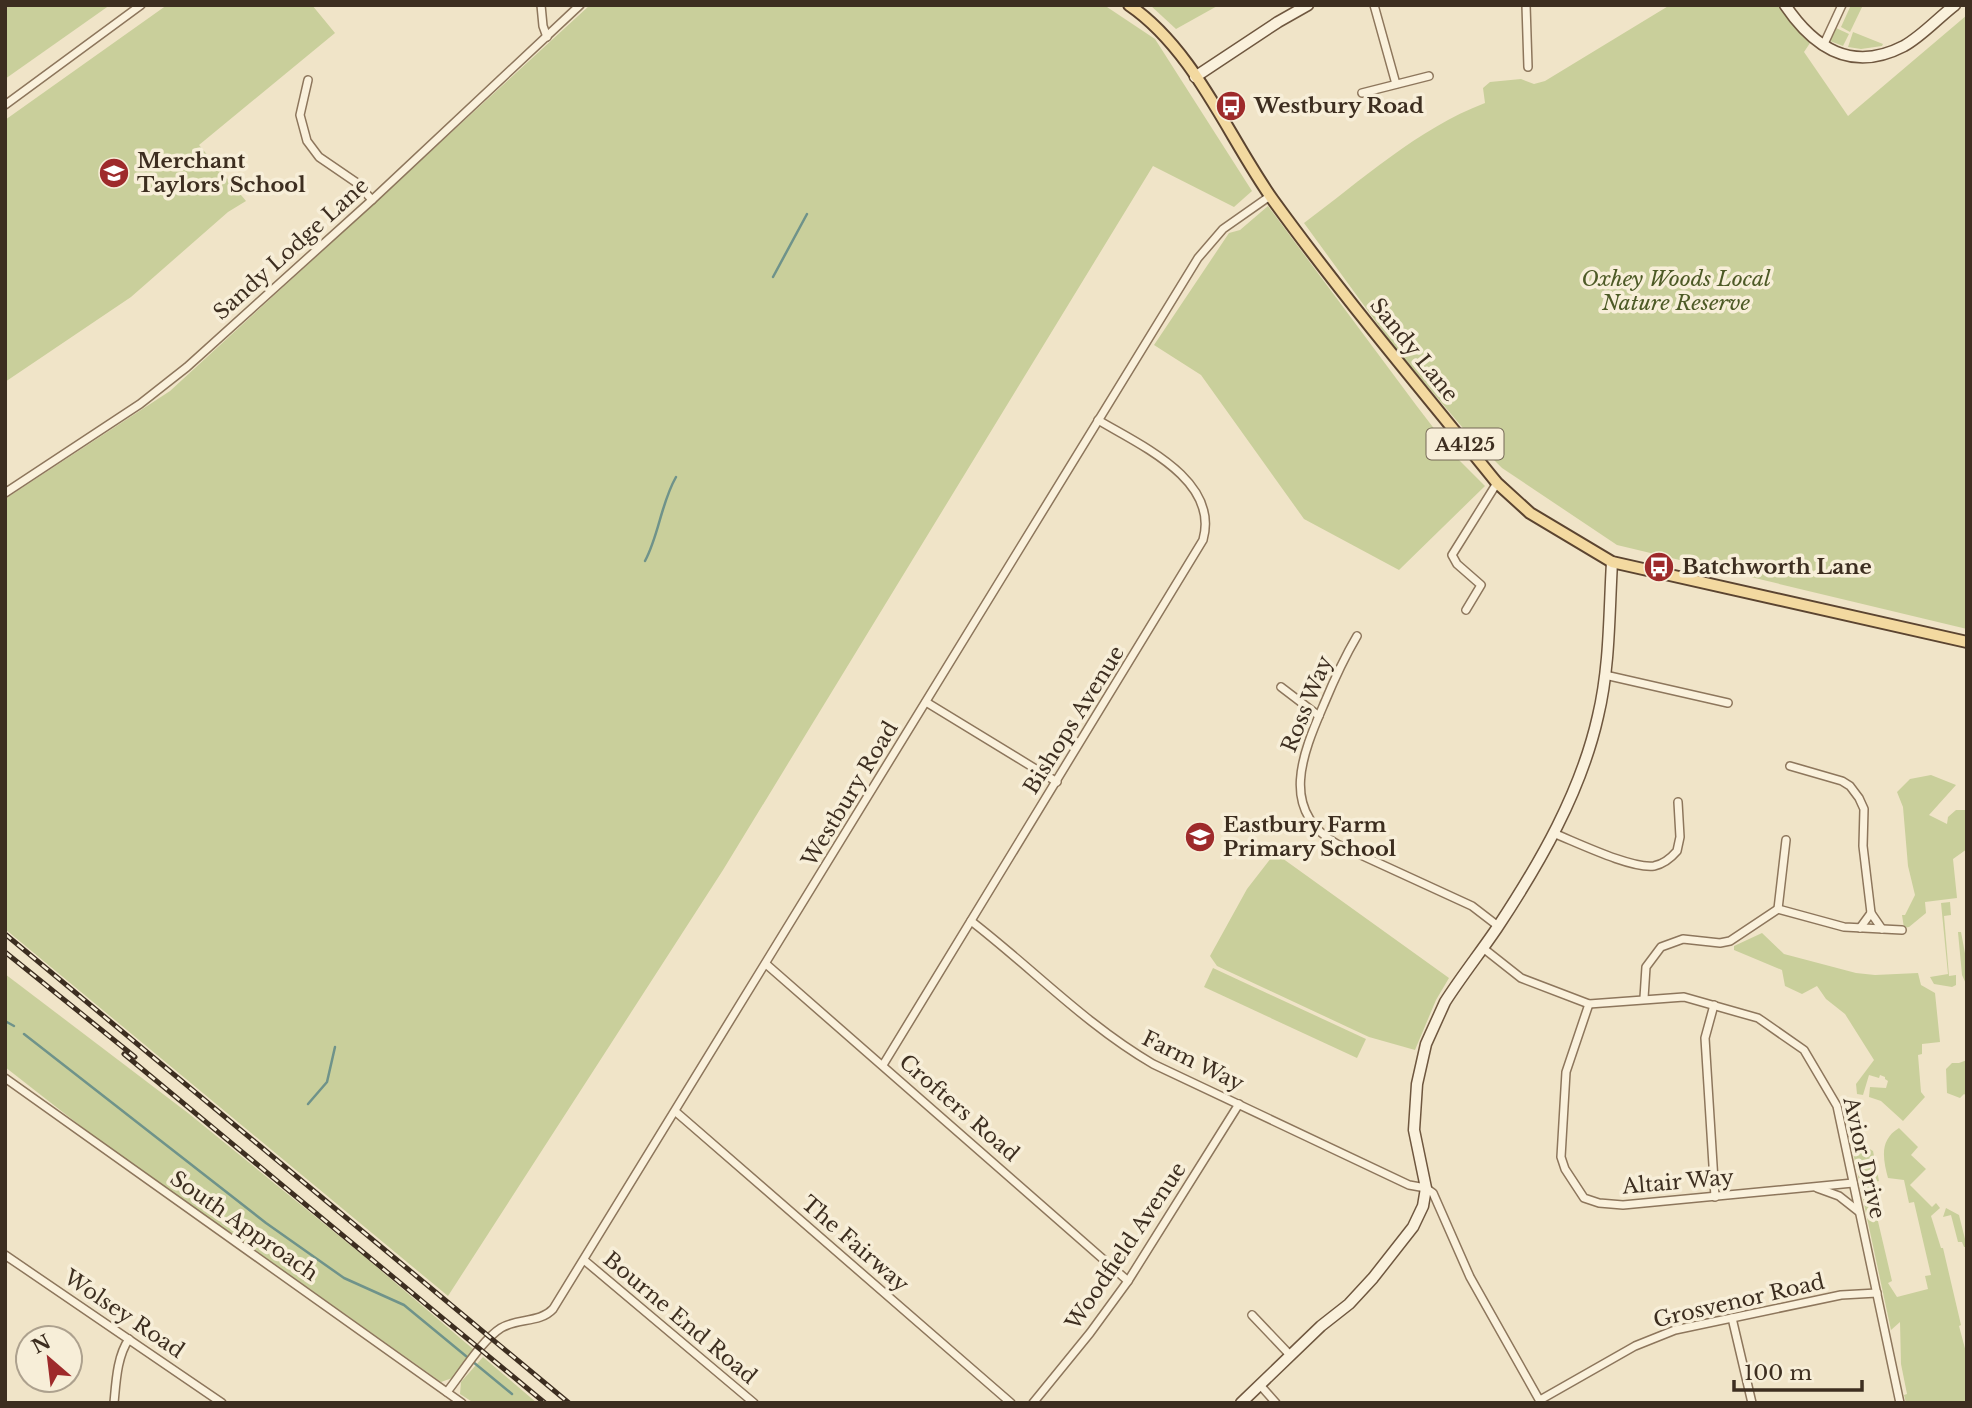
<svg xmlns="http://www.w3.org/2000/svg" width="1972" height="1408" font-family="'Libre Baskerville',serif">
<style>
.green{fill:#c9cf9b}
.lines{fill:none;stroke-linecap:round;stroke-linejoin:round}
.stream{stroke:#6f938a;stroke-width:2.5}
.street-casing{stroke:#8d765c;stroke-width:10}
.secondary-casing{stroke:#6f573f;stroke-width:13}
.primary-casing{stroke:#5b4430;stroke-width:14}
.street{stroke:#faf1dc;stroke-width:7}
.secondary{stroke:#faf1dc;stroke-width:10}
.primary{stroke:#f3d9a0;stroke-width:10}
.rail-casing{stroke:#3d2e20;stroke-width:5}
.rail{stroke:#f7eed8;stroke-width:2.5;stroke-dasharray:8;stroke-linecap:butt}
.labels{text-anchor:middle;stroke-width:7;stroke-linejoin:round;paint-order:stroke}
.shield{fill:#f7eed8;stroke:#756857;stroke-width:2}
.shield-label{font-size:19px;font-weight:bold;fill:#3d2e20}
.poi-label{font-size:21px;font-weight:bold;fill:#3d2e20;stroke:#f7eed8;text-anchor:start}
.street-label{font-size:21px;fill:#3d2e20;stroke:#f7eed8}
.park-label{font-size:21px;font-style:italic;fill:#4d5a26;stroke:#f7eed8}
</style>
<rect width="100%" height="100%" fill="#f0e4c8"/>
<g class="green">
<polygon points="5,5 110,5 5,79"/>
<polygon points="167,5 312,5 335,33 199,145 246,201 228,212 131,297 5,382 5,120"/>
<polygon points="590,5 1104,5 1155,39 1252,191 1234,207 1153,166 723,870 448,1296 5,929 5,499 170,391"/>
<polygon points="1150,5 1219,5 1176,29"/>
<path d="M1670,5H1781L1801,33L1810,43L1804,52L1848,116L1967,15V629L1617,545L1502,468L1468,434L1395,348L1304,223C1362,180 1417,129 1485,103L1483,88L1490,82L1521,79L1534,84L1545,81Z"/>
<polygon points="1851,5 1863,5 1850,32 1841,27"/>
<polygon points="1836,28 1849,34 1843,46 1830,41"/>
<polygon points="1853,32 1883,44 1882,46 1861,49 1848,47"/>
<polygon points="1268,206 1416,405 1455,456 1485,486 1399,570 1304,519 1201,375 1154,345 1229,233 1240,230"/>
<polygon points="1931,775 1956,785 1929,815 1947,824 1948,817 1956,810 1967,810 1967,849 1953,859 1957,898 1925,902 1926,913 1909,927 1904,928 1902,915 1905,915 1915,895 1908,866 1903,807 1897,792 1910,779"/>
<polygon points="1275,853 1449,978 1436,1000 1415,1050 1369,1037 1217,966 1210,956 1247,889"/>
<polygon points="1950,902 1951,915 1944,916 1949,976 1956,975 1956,985 1952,987 1934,984 1930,977 1948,974 1941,903"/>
<polygon points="1958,932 1961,932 1967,964 1967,986 1962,975"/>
<polygon points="1762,933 1784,954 1856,973 1875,975 1918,973 1921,985 1935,993 1940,1042 1922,1044 1922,1054 1918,1055 1921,1092 1925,1097 1903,1121 1881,1101 1869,1097 1870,1087 1886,1088 1888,1081 1885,1079 1885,1077 1880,1075 1879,1078 1869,1075 1863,1095 1857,1094 1856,1084 1874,1060 1845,1014 1826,999 1817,986 1802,994 1785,986 1782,970 1734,950 1734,946"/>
<polygon points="1213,968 1366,1039 1357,1058 1204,987"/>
<polygon points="5,974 188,1113 365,1257 473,1349 455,1377 441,1382 92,1135 5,1067"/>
<polygon points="1967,1060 1967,1096 1964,1094 1960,1098 1947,1093 1946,1069 1952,1063 1959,1063"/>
<path d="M1858,1111L1868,1148L1873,1151L1879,1181L1869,1183L1892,1281L1888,1283L1897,1297L1928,1289L1925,1276L1931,1275L1914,1202L1909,1203L1904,1180L1888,1178C1883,1159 1879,1140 1899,1128L1918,1147L1911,1155L1926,1169L1910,1185L1932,1207L1936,1203L1940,1208L1931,1216L1941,1248H1943L1961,1325L1959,1326L1967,1356V1403H1906L1904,1395L1907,1394L1901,1364L1900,1322L1891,1330L1845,1115Z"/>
<polygon points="1946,1208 1959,1215 1967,1247 1964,1247 1962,1242 1958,1242 1951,1215 1943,1217"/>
<polygon points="483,1357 537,1403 474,1403 460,1394 461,1382"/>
</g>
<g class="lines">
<g class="stream">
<polyline points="773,277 807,214"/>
<path d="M645,561C659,535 661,503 676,477"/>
<polyline points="5,1021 14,1026"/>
<polyline points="24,1034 266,1223 344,1278 404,1305 512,1394"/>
<polyline points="308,1104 327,1082 335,1047"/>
</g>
<g class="street-casing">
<g id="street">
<polyline points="541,5 543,26 547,37"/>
<polyline points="1374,5 1396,84"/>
<polyline points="1526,5 1528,67"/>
<polyline points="1823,46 1842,5"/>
<polyline points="308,80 300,115 307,141 319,157 357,183 372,200"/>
<polyline points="1362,93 1429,76"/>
<polyline points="5,105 141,5"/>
<polyline points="5,493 140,404 187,367 372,200 580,5"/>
<polyline points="1466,610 1481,585 1457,564 1452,555 1497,483"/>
<path d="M1357,636C1344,658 1334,680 1324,704C1303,753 1278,810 1337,844L1472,906L1498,926"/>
<polyline points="1605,675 1728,703"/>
<polyline points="1281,687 1319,716"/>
<polyline points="926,702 1057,782"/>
<polyline points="1790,766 1842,781 1850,786 1859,798 1864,809 1863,846 1871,913 1860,928"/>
<path d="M1553,833C1576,842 1631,869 1654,866C1664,864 1671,858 1677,851L1680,837L1678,802"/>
<polyline points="1778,909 1786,840"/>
<polyline points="1871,913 1882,929"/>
<path d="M971,921C1032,968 1086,1025 1153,1064L1409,1185L1426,1188L1433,1193L1470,1277L1541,1403"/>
<polyline points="1483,948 1521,978 1589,1004 1684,997 1758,1018 1804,1050 1837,1106 1900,1403"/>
<polyline points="766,964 1128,1281"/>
<polyline points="1644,998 1646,967 1661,947 1683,939 1720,943 1730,941 1778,909 1844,927 1902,930"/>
<polyline points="1589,1004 1566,1072 1561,1157 1565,1169 1584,1198 1599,1203 1623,1205 1853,1183"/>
<polyline points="1714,1005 1705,1038 1715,1197"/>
<path d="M883,1065L1203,540C1220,480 1140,445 1098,420"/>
<polyline points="5,1078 462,1403"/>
<polyline points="676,1112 1011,1403"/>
<polyline points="1817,1188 1839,1196 1858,1211"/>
<polyline points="5,1255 222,1403"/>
<polyline points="584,1260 754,1403"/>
<polyline points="1252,1315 1290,1355"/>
<polyline points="1732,1318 1752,1403"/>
<polyline points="1260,1385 1276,1403"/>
<path d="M447,1392C462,1373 482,1340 501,1328C518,1318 540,1323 553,1309L1198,258L1223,229L1270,196"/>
<polyline points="1540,1400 1635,1346 1675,1330 1841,1295 1877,1293"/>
<path d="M114,1403C116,1382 117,1356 129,1339"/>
<polyline points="1033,1403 1090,1333 1128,1281 1239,1104"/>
</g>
</g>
<g class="secondary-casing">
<g id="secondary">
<path d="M1785,5C1814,48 1852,73 1904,46C1922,36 1938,18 1955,5"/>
<polyline points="1195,77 1278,22 1308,5"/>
<path d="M1241,1403L1321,1326L1349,1304L1373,1278L1413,1227L1423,1206L1426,1188L1414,1130L1417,1084L1426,1044L1445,1002C1461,977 1480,953 1497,928C1540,863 1581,792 1598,716C1610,666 1609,613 1612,562"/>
</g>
</g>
<g class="primary-casing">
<path id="primary" d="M1129,5C1195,50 1228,137 1273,200C1344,298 1422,390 1497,483L1530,513L1612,562L1967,642"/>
</g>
<use href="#street" class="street"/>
<use href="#secondary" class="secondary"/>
<use href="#primary" class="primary"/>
<g class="rail-casing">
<g id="rail">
<polyline points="5,934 569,1403"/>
<polyline points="5,952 135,1057"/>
<polyline points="124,1054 545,1403"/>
</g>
</g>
<use href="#rail" class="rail"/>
</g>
<defs>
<g id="bus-disc" transform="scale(1.575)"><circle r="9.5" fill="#9e2a2b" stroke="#f7eed8"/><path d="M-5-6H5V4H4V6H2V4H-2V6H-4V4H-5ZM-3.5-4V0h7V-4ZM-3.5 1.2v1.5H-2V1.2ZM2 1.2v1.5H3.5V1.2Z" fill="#fff"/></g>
<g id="school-disc" transform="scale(1.575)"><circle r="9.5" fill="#9e2a2b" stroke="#f7eed8"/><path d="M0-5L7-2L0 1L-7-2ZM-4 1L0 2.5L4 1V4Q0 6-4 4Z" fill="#fff"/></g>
</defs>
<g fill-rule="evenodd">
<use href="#bus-disc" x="1231" y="106"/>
<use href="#school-disc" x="114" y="173"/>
<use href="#bus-disc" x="1659" y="567"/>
<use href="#school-disc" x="1200" y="837"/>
</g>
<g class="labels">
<rect class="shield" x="1426.5" y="428.5" width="77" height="31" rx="5"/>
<g class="shield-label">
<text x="1465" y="451">A4125</text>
</g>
<g class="poi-label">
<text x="1254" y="113">Westbury Road</text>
<text x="137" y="168">Merchant<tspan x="137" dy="24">Taylors' School</tspan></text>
<text x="1682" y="574">Batchworth Lane</text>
<text x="1223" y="832">Eastbury Farm<tspan x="1223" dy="24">Primary School</tspan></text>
</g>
<g class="street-label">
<text transform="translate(291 249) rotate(-42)" y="7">Sandy Lodge Lane</text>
<text transform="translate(1414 350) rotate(51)" y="7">Sandy Lane</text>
<text transform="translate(1307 704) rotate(-68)" y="7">Ross Way</text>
<text transform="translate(1074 720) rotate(-58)" y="7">Bishops Avenue</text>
<text transform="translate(850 794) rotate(-59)" y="7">Westbury Road</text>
<text transform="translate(1193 1061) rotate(26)" y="7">Farm Way</text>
<text transform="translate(959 1108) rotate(41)" y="7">Crofters Road</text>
<text transform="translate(1864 1158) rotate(77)" y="7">Avior Drive</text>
<text transform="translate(1678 1182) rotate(-5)" y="7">Altair Way</text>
<text transform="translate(244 1226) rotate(35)" y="7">South Approach</text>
<text transform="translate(855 1244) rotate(41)" y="7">The Fairway</text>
<text transform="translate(1126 1246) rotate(-56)" y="7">Woodfield Avenue</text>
<text transform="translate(1739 1301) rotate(-13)" y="7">Grosvenor Road</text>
<text transform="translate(124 1314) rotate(34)" y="7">Wolsey Road</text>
<text transform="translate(680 1318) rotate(40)" y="7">Bourne End Road</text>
</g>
<g class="park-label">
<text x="1676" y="286">Oxhey Woods Local<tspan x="1676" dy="24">Nature Reserve</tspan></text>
</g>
</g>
<rect width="1972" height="1408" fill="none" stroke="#3d2e20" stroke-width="14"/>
<g transform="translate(49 1359) rotate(332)"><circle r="33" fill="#f7eed8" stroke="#ada18e" stroke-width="2"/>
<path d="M0-5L12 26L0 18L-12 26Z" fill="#9e2a2b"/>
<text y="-10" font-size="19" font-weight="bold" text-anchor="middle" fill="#3d2e20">N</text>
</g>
<path d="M1734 1380v10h128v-10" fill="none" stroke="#3d2e20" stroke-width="3.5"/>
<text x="1744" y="1380" font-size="21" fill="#3d2e20" stroke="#f7eed8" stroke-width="5" paint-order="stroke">100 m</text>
</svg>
